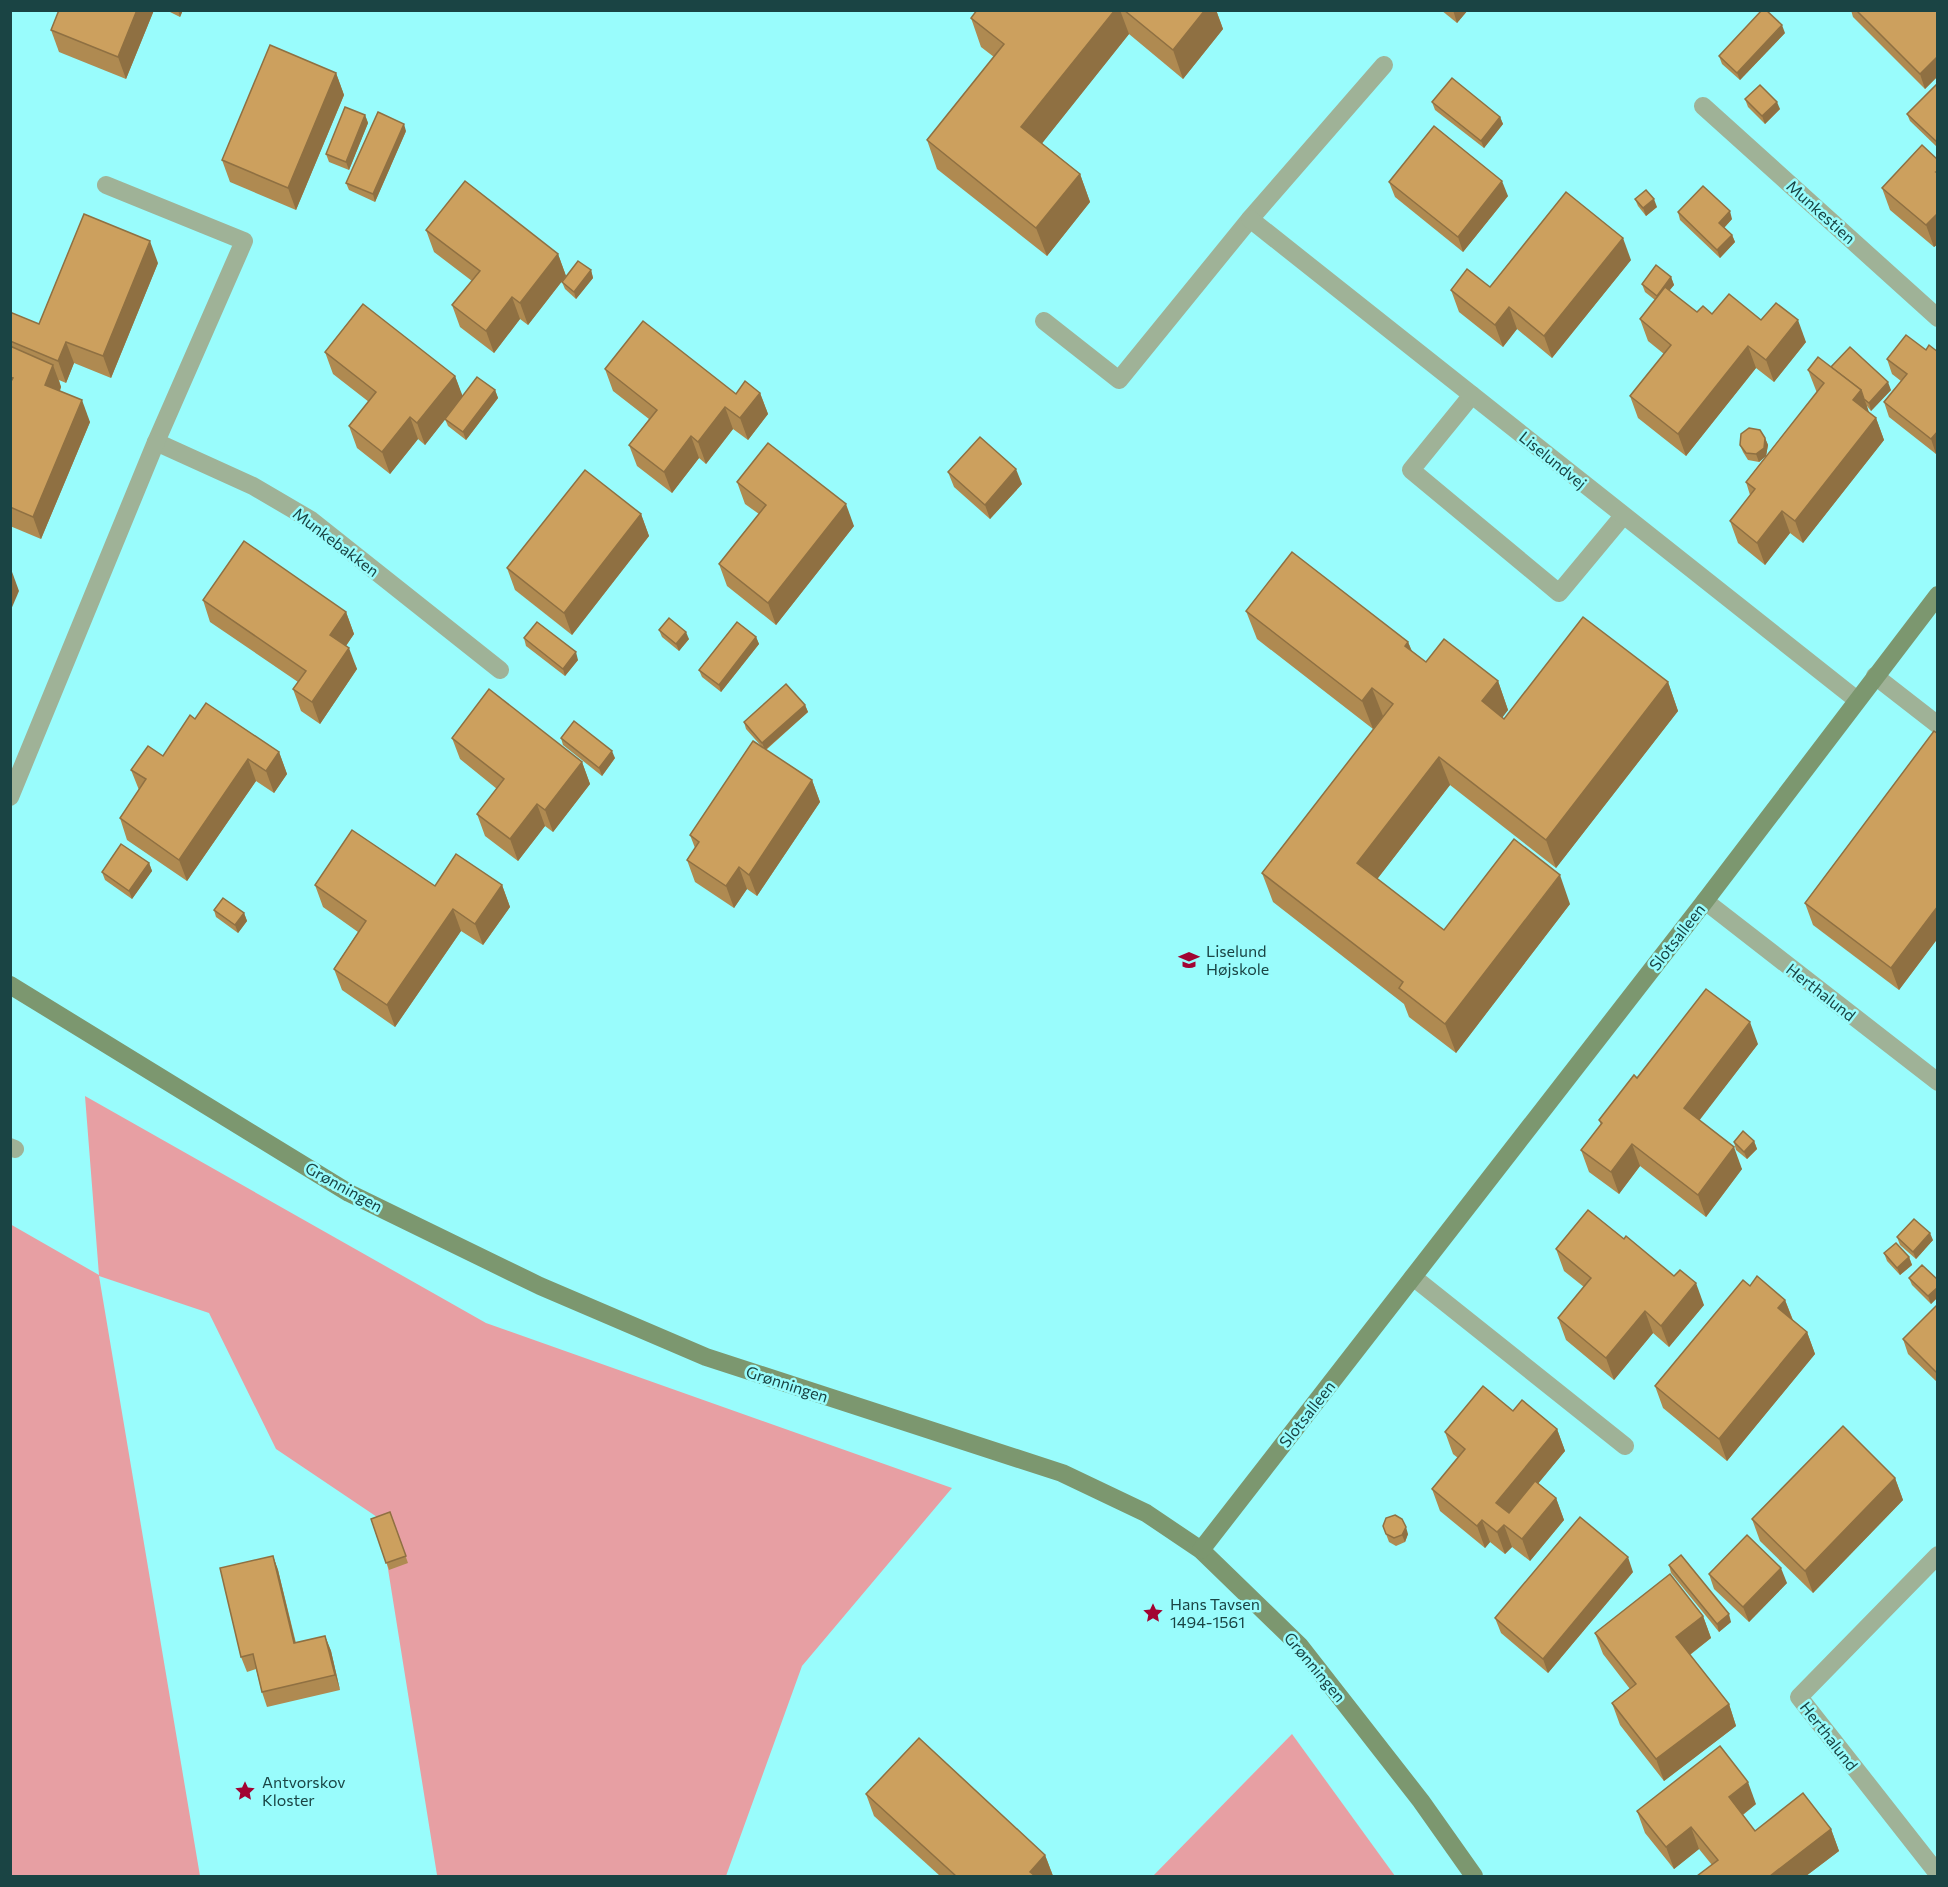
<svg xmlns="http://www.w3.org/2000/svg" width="1948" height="1887" font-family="Commissioner,sans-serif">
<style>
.green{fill:#e79fa3}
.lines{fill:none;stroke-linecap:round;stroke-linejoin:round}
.lane{stroke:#9fb297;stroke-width:18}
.street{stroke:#9fb297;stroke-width:18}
.secondary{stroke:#7c976f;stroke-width:18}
.wall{fill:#af8a51}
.shaded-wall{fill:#8f7042}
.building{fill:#cca05e;stroke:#8f7042;stroke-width:1.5}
.labels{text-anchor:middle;stroke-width:5;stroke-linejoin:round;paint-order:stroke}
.street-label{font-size:16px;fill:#1a4444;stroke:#99fcfc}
.poi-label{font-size:16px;fill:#1a4444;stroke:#99fcfc;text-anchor:start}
</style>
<rect width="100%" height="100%" fill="#99fcfc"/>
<g class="green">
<polygon points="85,1096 486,1323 952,1488 802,1666 726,1876 432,1876 437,1875 380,1519 276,1449 209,1313 99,1276 200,1876 11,1876 10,1224 99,1275"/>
<polygon points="1292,1734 1395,1876 1153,1876"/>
</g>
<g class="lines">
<g class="lane">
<polyline points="1044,321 1119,380 1250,219 1384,65"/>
<polyline points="1472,395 1411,470 1559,593 1623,516"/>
<polyline points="1875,676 1938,725"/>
<polyline points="10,1147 15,1149"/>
</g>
<g class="street">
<polyline points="1703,106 1938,318"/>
<polyline points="1250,219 1857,700"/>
<polyline points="156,442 253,486 311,520 500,670"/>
<polyline points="10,797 156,442 244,241 106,185"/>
<polyline points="1705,901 1938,1082"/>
<polyline points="1413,1277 1625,1446"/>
<polyline points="1938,1555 1799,1697 1938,1874"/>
</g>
<g class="secondary">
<polyline points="10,985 349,1193 540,1286 706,1357 1062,1473 1146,1513 1201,1550 1300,1646 1421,1801 1474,1876"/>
<polyline points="1201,1550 1705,901 1938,595"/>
</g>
</g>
<g class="wall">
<polygon points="59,10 154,10 126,79 59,52 51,30"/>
<polygon points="166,10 183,10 180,17"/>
<polygon points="977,10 1216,10 1223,29 1183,79 1129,34 1042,143 1080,174 1090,202 1047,256 937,169 927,140 994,57 981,47 971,18"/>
<polygon points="1441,10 1468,10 1457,23"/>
<polygon points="1851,10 1938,10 1938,76 1925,89 1853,17"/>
<polygon points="1785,33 1740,80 1722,64 1719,56"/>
<polygon points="336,73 344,95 296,210 230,182 222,160"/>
<polygon points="1938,86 1938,148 1910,121 1907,114"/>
<polygon points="1745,99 1780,109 1765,124 1748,107"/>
<polygon points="1432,102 1500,117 1503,124 1484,148 1435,110"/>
<polygon points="365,115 368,123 349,170 329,162 326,154"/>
<polygon points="406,131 375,202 349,190 346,183"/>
<polygon points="1938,160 1938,244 1934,247 1890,210 1882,188"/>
<polygon points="1389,182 1508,196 1463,252 1395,197"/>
<polygon points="1635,199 1657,207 1646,216 1638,206"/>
<polygon points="1678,212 1732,219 1724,228 1732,235 1735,242 1720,258 1680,220"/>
<polygon points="426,230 558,254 566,276 528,325 520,319 494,353 460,327 452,305 472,281 434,252"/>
<polygon points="1631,260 1552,358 1517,329 1503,347 1459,312 1451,290 1490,287"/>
<polygon points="158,263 111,378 74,363 66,383 59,380 61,387 60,391 90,422 41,539 10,526 10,312 39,324"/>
<polygon points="591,270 593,278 576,299 565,289 562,282"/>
<polygon points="1671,277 1674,285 1669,291 1697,312 1761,320 1806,342 1774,382 1756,368 1686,456 1638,418 1630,396 1664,354 1648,341 1640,319 1655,300 1645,292 1642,284"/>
<polygon points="1926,350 1938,352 1938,452 1936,454 1889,417 1884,402 1901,381 1892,374 1887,359"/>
<polygon points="325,352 455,376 462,396 495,390 498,398 466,440 448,426 445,419 425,445 418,439 390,474 357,448 349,426 369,402 333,374"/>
<polygon points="1831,367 1891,390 1871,411 1867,406 1868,413 1876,418 1884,440 1803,543 1790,533 1765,565 1738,543 1730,521 1750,495 1746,482 1766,456 1759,462 1748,460 1743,452 1740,445 1765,438 1768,445 1766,456 1817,393 1808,370"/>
<polygon points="605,369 736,394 760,393 768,414 748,440 733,429 706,464 699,458 672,493 637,466 629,445 649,419 613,391"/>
<polygon points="948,472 1022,484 990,519 954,487"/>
<polygon points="737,482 854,526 776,625 727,586 719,564 759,514 745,504"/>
<polygon points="641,514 649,536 572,635 515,590 507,568"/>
<polygon points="203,600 346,612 354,634 346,646 357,669 320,724 301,711 293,689 298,682 210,622"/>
<polygon points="1246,611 1408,642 1412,651 1426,662 1498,681 1508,710 1502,717 1504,719 1668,682 1678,711 1556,868 1450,785 1377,879 1444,930 1570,904 1456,1053 1409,1017 1404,1004 1273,902 1262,873 1383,717 1373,729 1257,639"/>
<polygon points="659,630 689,639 679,651 662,637"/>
<polygon points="756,637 759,644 721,692 702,677 699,670"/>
<polygon points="524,638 578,660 565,676 526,646"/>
<polygon points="805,705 808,712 766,750 812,780 820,802 757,896 747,889 734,908 695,882 687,860 695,848 690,835 762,747 746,729 744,722"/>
<polygon points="195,719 279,752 287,774 274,793 256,781 187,881 127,840 120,818 139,790 131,770 163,756"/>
<polygon points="1938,734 1938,938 1899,990 1813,925 1805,903"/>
<polygon points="452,738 582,762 590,784 553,832 545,826 518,861 485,836 477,814 497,789 460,759"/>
<polygon points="561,738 615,758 602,776 563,745"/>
<polygon points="149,863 152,871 132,899 105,880 102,872"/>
<polygon points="315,885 435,886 502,885 510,907 483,945 461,931 395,1027 342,990 334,969 358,932 323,907"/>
<polygon points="214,910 244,913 247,921 238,933 216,917"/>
<polygon points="1758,1044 1699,1120 1742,1169 1706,1217 1640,1166 1619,1194 1589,1172 1581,1150 1601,1125 1599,1120 1637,1078"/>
<polygon points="1754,1141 1757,1149 1747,1159 1736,1150 1734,1142"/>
<polygon points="1897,1237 1933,1240 1916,1259 1900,1245"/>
<polygon points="1556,1249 1704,1305 1669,1347 1653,1333 1614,1380 1566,1340 1558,1318 1584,1287 1564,1271"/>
<polygon points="1884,1253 1909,1257 1912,1265 1900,1275 1887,1261"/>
<polygon points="1909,1278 1938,1280 1938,1297 1931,1304 1912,1285"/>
<polygon points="1750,1286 1785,1300 1793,1320 1807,1332 1815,1354 1727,1461 1663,1408 1655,1386"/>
<polygon points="1938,1304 1938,1383 1908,1354 1903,1339"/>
<polygon points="1513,1411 1557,1429 1565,1451 1538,1483 1556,1498 1564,1520 1530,1561 1512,1547 1505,1554 1490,1542 1485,1548 1440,1511 1432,1489 1458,1458 1453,1454 1445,1432"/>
<polygon points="1895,1478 1903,1500 1813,1593 1760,1541 1752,1519"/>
<polygon points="390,1512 408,1563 389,1570 371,1519"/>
<polygon points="1383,1526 1408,1534 1405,1542 1396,1546 1389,1542"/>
<polygon points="273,1556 278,1570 296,1643 325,1636 331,1651 340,1690 267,1707 262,1692 256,1669 247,1672 241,1657"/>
<polygon points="1669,1565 1731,1622 1719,1632 1671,1573"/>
<polygon points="1633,1572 1548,1673 1501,1633 1495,1618"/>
<polygon points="1709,1574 1787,1583 1749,1622 1714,1589"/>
<polygon points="1703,1616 1711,1638 1690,1655 1729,1704 1736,1726 1664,1781 1620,1725 1612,1703 1630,1689 1603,1654 1595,1633"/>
<polygon points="866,1794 1045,1855 1053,1876 940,1876 874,1816"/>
<polygon points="1756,1804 1743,1815 1755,1831 1831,1829 1839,1851 1806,1876 1697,1876 1712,1865 1699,1849 1674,1869 1645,1833 1637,1811"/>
</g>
<g class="shaded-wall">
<polygon points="137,10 154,10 126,79 118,57"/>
<polygon points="178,10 183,10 180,17"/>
<polygon points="1115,10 1120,10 1129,34 1032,156 1021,127"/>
<polygon points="1205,10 1216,10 1223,29 1183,79 1173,50"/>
<polygon points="1453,10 1468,10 1457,23"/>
<polygon points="1782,25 1785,33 1740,80 1737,73"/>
<polygon points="1938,56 1938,76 1925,89 1920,74"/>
<polygon points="336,73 344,95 296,210 288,188"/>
<polygon points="1777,102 1780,109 1765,124 1762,116"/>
<polygon points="365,115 368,123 349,170 346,162"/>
<polygon points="1500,117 1503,124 1484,148 1481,141"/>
<polygon points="404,124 406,131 375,202 373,194"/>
<polygon points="1080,174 1090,202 1047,256 1036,228"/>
<polygon points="1502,181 1508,196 1463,252 1458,237"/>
<polygon points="1654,199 1657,207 1646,216 1643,208"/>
<polygon points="1730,211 1732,219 1722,230 1719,223"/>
<polygon points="1938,213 1938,244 1934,247 1926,225"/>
<polygon points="1732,235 1735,242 1720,258 1717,250"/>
<polygon points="1623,238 1631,260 1552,358 1544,336"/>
<polygon points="150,241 158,263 111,378 103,356"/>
<polygon points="558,254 566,276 528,325 520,303"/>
<polygon points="591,270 593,278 576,299 574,292"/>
<polygon points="1671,277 1674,285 1659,303 1657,296"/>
<polygon points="512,297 520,319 494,353 486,331"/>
<polygon points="1509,307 1517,329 1503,347 1495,325"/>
<polygon points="1798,320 1806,342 1774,382 1766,360"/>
<polygon points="66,342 74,363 66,383 58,361"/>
<polygon points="1748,346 1756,368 1686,456 1678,434"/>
<polygon points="53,365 61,387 53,406 45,385"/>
<polygon points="455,376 463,397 425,445 417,423"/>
<polygon points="1888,382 1891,390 1871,411 1869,403"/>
<polygon points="495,390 498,398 466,440 463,432"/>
<polygon points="1861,390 1869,412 1861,422 1853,400"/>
<polygon points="760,393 768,414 748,440 740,418"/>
<polygon points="82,400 90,422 41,539 33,517"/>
<polygon points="725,407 733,429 706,464 698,442"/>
<polygon points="410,417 418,439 390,474 382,452"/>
<polygon points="1876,418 1884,440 1803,543 1795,521"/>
<polygon points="1938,431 1938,452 1936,454 1931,439"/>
<polygon points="691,436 699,458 672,493 664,472"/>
<polygon points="1765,438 1768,445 1766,456 1759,462 1756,454"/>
<polygon points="1016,469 1022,484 990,519 985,505"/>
<polygon points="846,504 854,526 776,625 768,603"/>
<polygon points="1782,511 1790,533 1765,565 1757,543"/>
<polygon points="641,514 649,536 572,635 564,613"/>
<polygon points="11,569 19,591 10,612 10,571"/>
<polygon points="346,612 354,634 338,657 330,635"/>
<polygon points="686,632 689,639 679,651 676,644"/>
<polygon points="756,637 759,644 721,692 719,685"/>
<polygon points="1408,642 1419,670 1405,646"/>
<polygon points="349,648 357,669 320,724 312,702"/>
<polygon points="576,652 578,660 565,676 563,669"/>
<polygon points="1498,681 1508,710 1493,730 1482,701"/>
<polygon points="1668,682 1678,711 1556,868 1546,840"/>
<polygon points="1372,688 1383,716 1373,729 1362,701"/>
<polygon points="805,705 808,712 765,750 762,743"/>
<polygon points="612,751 615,758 602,776 599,768"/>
<polygon points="279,752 287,774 274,793 266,771"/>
<polygon points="1439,757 1450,785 1368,891 1357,863"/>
<polygon points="248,759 256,781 187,881 179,860"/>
<polygon points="582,762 590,784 553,832 545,810"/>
<polygon points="812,780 820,802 757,896 749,875"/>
<polygon points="537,804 545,826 518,861 510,839"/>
<polygon points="149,863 152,871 132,899 129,891"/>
<polygon points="739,867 747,889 734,908 726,886"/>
<polygon points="1560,875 1570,904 1456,1053 1445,1024"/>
<polygon points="502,885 510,907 483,945 475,924"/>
<polygon points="1938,906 1938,938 1899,990 1891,968"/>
<polygon points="453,909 461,931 395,1027 387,1005"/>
<polygon points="244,913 247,921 238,933 235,925"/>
<polygon points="1750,1022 1758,1044 1692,1130 1684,1108"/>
<polygon points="1754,1141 1757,1149 1747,1159 1744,1152"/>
<polygon points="1632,1144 1640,1166 1619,1194 1611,1172"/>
<polygon points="1734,1147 1742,1169 1706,1217 1698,1195"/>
<polygon points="1930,1233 1933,1240 1916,1259 1913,1252"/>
<polygon points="1909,1257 1912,1265 1900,1275 1897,1268"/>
<polygon points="1696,1283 1704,1305 1669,1347 1661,1326"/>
<polygon points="1938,1287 1938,1297 1931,1304 1928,1296"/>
<polygon points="1785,1300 1793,1321 1778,1308"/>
<polygon points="1645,1311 1653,1333 1614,1380 1606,1358"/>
<polygon points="1807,1332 1815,1354 1727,1461 1719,1439"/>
<polygon points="1557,1429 1565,1451 1504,1525 1496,1503"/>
<polygon points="1895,1478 1903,1500 1813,1593 1805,1571"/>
<polygon points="1556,1498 1564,1520 1530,1561 1522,1539"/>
<polygon points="1482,1520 1490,1542 1485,1548 1477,1526"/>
<polygon points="1504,1525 1512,1547 1505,1554 1497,1532"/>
<polygon points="1406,1527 1408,1534 1405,1542 1402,1535"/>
<polygon points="273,1556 278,1570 299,1658 294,1643"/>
<polygon points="1628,1557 1633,1572 1548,1673 1543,1659"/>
<polygon points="1781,1568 1787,1583 1749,1622 1743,1607"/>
<polygon points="1729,1614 1731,1622 1719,1632 1717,1624"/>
<polygon points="1703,1616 1711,1638 1684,1659 1676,1637"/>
<polygon points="325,1636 331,1651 340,1690 335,1675"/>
<polygon points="1729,1704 1736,1726 1664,1781 1656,1759"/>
<polygon points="1748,1782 1756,1804 1737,1819 1729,1797"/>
<polygon points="1691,1827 1699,1849 1674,1869 1666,1847"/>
<polygon points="1831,1829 1839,1851 1806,1876 1770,1876"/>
<polygon points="1045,1855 1053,1876 1031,1876 1030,1872"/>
</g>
<g class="building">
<polygon points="59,10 137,10 118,57 51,30"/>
<polygon points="977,10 1115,10 1021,127 1080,174 1036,228 927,140 1004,44 971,18"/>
<polygon points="1124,10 1205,10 1173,50"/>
<polygon points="1762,10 1766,10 1782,25 1737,73 1719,56"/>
<polygon points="1856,10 1936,10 1938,12 1938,56 1920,74"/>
<polygon points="270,45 336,73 288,188 222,160"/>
<polygon points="1452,78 1500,117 1481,141 1432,102"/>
<polygon points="1760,85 1777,102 1762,116 1745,99"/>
<polygon points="1936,85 1938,86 1938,143 1907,114"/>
<polygon points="345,107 365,115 346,162 326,154"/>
<polygon points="378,112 404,124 373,194 346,183"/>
<polygon points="1434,126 1502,181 1458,237 1389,182"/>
<polygon points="1922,145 1938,160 1938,171 1936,172 1938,173 1938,213 1926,225 1882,188"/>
<polygon points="465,181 558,254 520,303 512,297 486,331 452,305 480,271 426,230"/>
<polygon points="1703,186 1730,211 1719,223 1732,235 1717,250 1678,212"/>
<polygon points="1646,190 1654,199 1643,208 1635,199"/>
<polygon points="1566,192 1623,238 1544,336 1509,307 1495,325 1451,290 1467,269 1490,287"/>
<polygon points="84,214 150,241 103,356 66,342 58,361 10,341 10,312 39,324"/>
<polygon points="578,261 591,270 574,292 562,282"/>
<polygon points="1656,265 1671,277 1657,296 1642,284"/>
<polygon points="1665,287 1697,312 1703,306 1712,314 1729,294 1761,320 1776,303 1798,320 1766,360 1748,346 1678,434 1630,396 1671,345 1640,319"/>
<polygon points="363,304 455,376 417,423 410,417 382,452 349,426 376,392 325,352"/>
<polygon points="643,321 736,394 745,381 760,393 740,418 725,407 698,442 691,436 664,472 629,445 657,410 605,369"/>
<polygon points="1906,335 1926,350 1929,345 1938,352 1938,431 1931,439 1884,402 1907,374 1887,359"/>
<polygon points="10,346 53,365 45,385 82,400 33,517 10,507 10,383 13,378 10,377"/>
<polygon points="1850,347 1888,382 1869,403 1864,399 1861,390 1831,367"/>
<polygon points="1818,357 1861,390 1853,400 1876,418 1795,521 1782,511 1757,543 1730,521 1755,489 1746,482 1824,383 1808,370"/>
<polygon points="477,377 495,390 463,432 445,419"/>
<polygon points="1749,428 1760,430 1765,438 1764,448 1756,454 1746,453 1740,445 1741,434"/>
<polygon points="980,437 1016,469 985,505 948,472"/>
<polygon points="768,443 846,504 768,603 719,564 766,505 737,482"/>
<polygon points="585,470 641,514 564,613 507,568"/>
<polygon points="244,541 346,612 330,635 349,648 312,702 293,689 306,671 203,600"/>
<polygon points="1292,552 1408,642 1405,646 1426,662 1444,639 1498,681 1482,701 1504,719 1583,617 1668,682 1546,840 1439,757 1357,863 1444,930 1514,839 1560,875 1445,1024 1399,988 1403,982 1262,873 1393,704 1372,688 1362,701 1246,611"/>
<polygon points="669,618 686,632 676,644 659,630"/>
<polygon points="537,622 576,652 563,669 524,638"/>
<polygon points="737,622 756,637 719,685 699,670"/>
<polygon points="786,684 805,705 762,743 744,722"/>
<polygon points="489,689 582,762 545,810 537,804 510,839 477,814 504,779 452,738"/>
<polygon points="206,703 279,752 266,771 248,759 179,860 120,818 146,779 131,770 148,746 163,756 190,715 195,719"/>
<polygon points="574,721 612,751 599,768 561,738"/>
<polygon points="1934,731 1938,734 1938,906 1891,968 1805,903"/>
<polygon points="753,741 812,780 749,875 739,867 726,886 687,860 699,842 690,835"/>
<polygon points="352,830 435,886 456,854 502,885 475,924 453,909 387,1005 334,969 366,921 315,885"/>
<polygon points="121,844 149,863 129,891 102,872"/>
<polygon points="223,898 244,913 235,925 214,910"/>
<polygon points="1706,989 1750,1022 1684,1108 1734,1147 1698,1195 1632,1144 1611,1172 1581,1150 1602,1123 1599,1120 1634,1075 1637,1078"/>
<polygon points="1743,1131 1754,1141 1744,1152 1734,1142"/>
<polygon points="1588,1210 1624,1239 1626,1236 1674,1276 1680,1270 1696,1283 1661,1326 1645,1311 1606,1358 1558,1318 1591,1278 1556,1249"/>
<polygon points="1914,1219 1930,1233 1913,1252 1897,1237"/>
<polygon points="1896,1243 1909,1257 1897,1268 1884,1253"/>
<polygon points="1922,1265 1938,1280 1938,1287 1928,1296 1909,1278"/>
<polygon points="1757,1276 1785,1300 1778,1308 1807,1332 1719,1439 1655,1386 1743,1280 1750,1286"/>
<polygon points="1938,1304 1938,1374 1903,1339"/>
<polygon points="1483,1386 1513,1411 1522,1400 1557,1429 1496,1503 1509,1513 1535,1481 1556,1498 1522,1539 1504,1525 1497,1532 1482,1520 1477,1526 1432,1489 1465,1449 1445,1432"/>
<polygon points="1843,1426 1895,1478 1805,1571 1752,1519"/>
<polygon points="390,1512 406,1556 386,1563 371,1519"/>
<polygon points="1395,1515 1402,1519 1406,1527 1402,1535 1394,1538 1386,1534 1383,1526 1386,1518"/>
<polygon points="1580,1517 1628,1557 1543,1659 1495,1618"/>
<polygon points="1747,1535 1781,1568 1743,1607 1709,1574"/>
<polygon points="1681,1555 1729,1614 1717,1624 1669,1565"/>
<polygon points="273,1556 294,1643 325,1636 335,1675 262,1692 253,1654 241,1657 220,1568"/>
<polygon points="1670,1574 1703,1616 1676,1637 1729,1704 1656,1759 1612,1703 1636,1684 1595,1633"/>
<polygon points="919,1738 1045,1855 1030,1872 1035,1876 956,1876 866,1794"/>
<polygon points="1720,1746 1748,1782 1729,1797 1755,1831 1803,1793 1831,1829 1770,1876 1697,1876 1718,1860 1691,1827 1666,1847 1637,1811"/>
</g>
<defs>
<g id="university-bare" transform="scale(1.62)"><path d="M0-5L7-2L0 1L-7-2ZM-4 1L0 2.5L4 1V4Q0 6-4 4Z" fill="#a20332" stroke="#99fcfc" stroke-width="2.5" paint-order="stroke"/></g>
<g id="sight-bare" transform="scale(1.62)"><path d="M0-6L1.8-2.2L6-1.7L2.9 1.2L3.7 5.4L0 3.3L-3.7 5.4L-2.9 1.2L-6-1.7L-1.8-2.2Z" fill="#a20332" stroke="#99fcfc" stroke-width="2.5" paint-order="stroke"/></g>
</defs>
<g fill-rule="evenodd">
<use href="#university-bare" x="1189" y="960"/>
<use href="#sight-bare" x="1153" y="1613"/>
<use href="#sight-bare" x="245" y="1791"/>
</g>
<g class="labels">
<g class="street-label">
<text transform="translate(1821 212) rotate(42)" y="6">Munkestien</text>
<text transform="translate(1553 460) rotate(39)" y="6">Liselundvej</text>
<text transform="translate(336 542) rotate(37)" y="6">Munkebakken</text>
<text transform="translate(1677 937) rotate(-52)" y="6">Slotsalleen</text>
<text transform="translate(1821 992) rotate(38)" y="6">Herthalund</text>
<text transform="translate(344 1187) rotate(29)" y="6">Grønningen</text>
<text transform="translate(787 1384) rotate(18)" y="6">Grønningen</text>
<text transform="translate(1307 1414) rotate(-52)" y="6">Slotsalleen</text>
<text transform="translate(1315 1667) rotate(50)" y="6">Grønningen</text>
<text transform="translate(1829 1736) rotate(52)" y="6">Herthalund</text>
</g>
<g class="poi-label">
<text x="1206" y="957">Liselund<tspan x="1206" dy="18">Højskole</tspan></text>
<text x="1170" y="1610">Hans Tavsen<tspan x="1170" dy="18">1494-1561</tspan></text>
<text x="262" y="1788">Antvorskov<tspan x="262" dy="18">Kloster</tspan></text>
</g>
</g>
<rect width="1948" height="1887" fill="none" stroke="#1a4444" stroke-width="24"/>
</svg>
